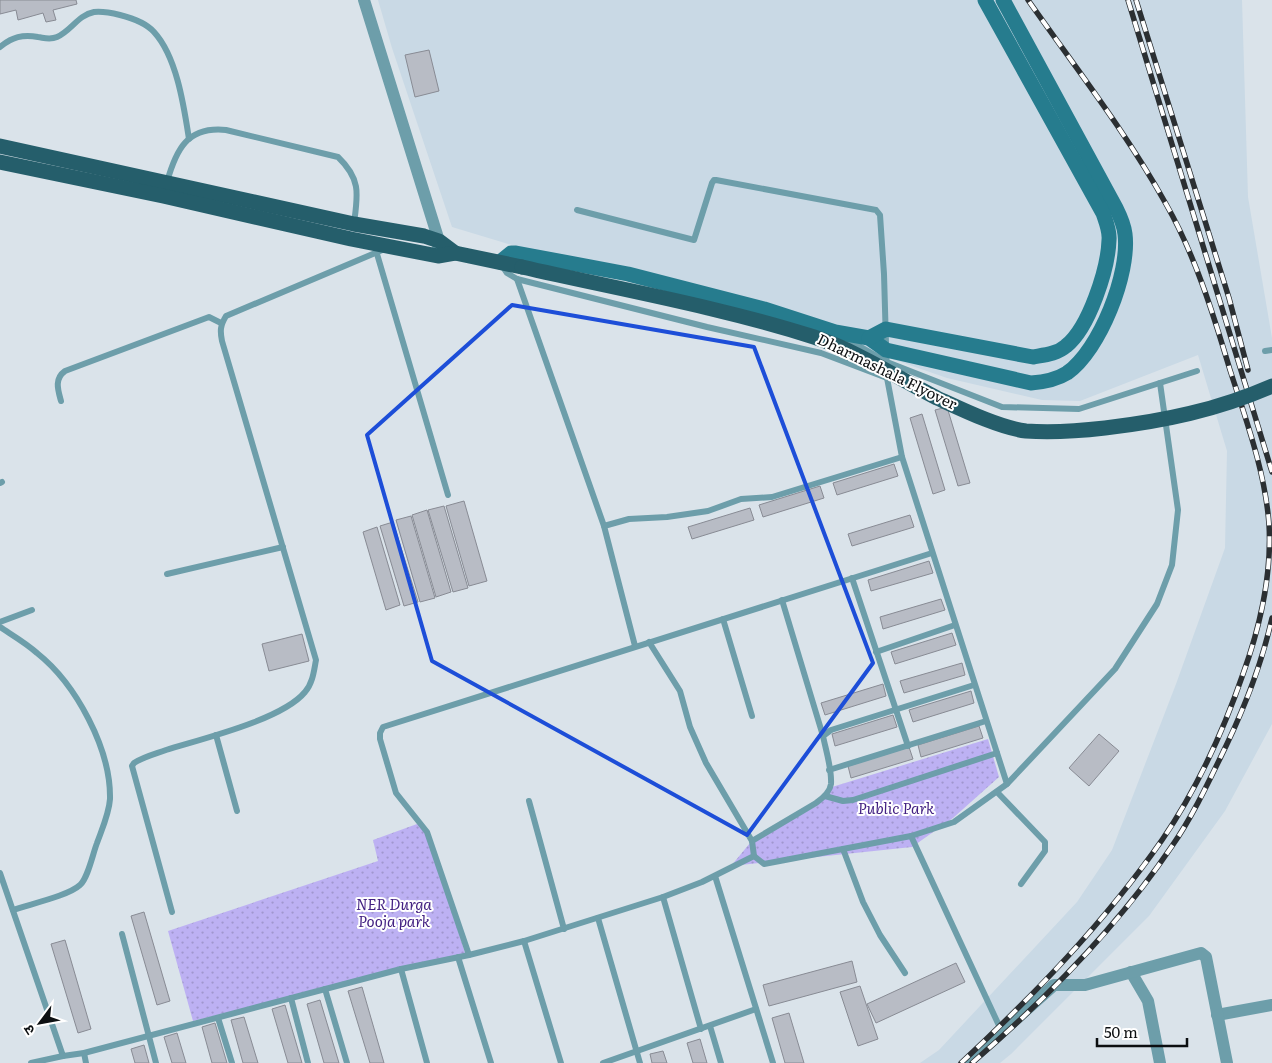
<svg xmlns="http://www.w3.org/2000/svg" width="1272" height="1063" font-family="Literata,'Noto Sans Devanagari',serif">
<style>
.built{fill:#c9d9e5}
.grass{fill:url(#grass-dots)}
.building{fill:#b8bcc5;stroke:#888b94}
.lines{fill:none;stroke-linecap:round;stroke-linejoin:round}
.lane{stroke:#6d9eaa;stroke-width:6}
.street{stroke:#6d9eaa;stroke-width:12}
.secondary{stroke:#267c8e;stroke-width:15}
.primary{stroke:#255e6b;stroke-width:15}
.rail-casing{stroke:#2b2f32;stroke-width:5.5}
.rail{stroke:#fff;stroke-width:4;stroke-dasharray:11;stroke-linecap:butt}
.primary-bridge{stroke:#255e6b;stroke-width:15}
.marked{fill:none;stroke:#1d4ed8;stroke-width:4;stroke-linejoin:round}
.labels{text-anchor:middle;stroke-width:4;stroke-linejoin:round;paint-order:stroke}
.street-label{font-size:15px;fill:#0c0f11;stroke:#fff}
.park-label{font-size:15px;font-style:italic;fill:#432182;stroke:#fff}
</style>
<defs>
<pattern id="grass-dots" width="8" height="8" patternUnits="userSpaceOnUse" patternTransform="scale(1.25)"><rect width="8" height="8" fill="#bdb1f3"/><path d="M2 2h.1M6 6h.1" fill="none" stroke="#a197cf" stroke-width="1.8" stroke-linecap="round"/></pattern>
</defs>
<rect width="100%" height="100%" fill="#dae3ea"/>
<polygon class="built" points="378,0 1242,0 1248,197 1272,338 1272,724 1225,811 1149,916 1011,1054 1000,1063 920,1063 939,1050 1077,902 1112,850 1176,684 1225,548 1227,451 1198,355 1080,401 1042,400 947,378 895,360 452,227 392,48"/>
<g class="grass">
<polygon points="988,739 999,777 953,818 912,847 731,866 750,843 818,805 832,787"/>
<polygon points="417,824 427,832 466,956 193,1021 168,931 378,861 373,840"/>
</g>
<g class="building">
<polygon points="0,0 76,0 77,4 53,10 56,20 46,22 43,13 18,20 16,10 0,14"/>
<polygon points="429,50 439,91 415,97 405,55"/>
<polygon points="947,407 970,483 958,486 935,410"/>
<polygon points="922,414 945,490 933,494 910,418"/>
<polygon points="894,464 898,476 837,495 833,483"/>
<polygon points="820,486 824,498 763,517 759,505"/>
<polygon points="464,501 487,581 469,586 446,506"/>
<polygon points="444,506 468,588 453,592 428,510"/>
<polygon points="750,508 754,520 692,539 688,527"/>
<polygon points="427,510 451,592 436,597 412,515"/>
<polygon points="910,515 914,527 852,546 848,534"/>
<polygon points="411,516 435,598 420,602 396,520"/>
<polygon points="393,522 418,602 404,606 380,526"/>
<polygon points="377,527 400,605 386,610 363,532"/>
<polygon points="929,561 933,573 871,591 868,580"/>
<polygon points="941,599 945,610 883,629 880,617"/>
<polygon points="952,633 956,645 895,664 891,652"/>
<polygon points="302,634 309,661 269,671 262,644"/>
<polygon points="962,663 965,675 904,693 900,681"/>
<polygon points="883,684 886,696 825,715 821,703"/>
<polygon points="971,691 974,703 913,722 909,710"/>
<polygon points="893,715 897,727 835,746 832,734"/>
<polygon points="979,726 983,738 921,757 918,745"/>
<polygon points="1099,734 1119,751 1089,786 1069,768"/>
<polygon points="909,747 913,759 851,778 848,766"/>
<polygon points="144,912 170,1001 157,1005 131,916"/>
<polygon points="65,940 91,1029 78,1033 51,944"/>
<polygon points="852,961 857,982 769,1006 763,985"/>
<polygon points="956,963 965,982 876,1023 867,1004"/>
<polygon points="860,986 878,1039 858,1046 840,992"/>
<polygon points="362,987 384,1063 370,1063 348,991"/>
<polygon points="320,1000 339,1063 324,1063 307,1004"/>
<polygon points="285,1005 302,1063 288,1063 272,1009"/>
<polygon points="789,1013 804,1063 785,1063 772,1018"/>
<polygon points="244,1017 258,1063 243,1063 231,1020"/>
<polygon points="215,1023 227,1063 212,1063 202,1027"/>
<polygon points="177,1033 186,1063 172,1063 164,1037"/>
<polygon points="700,1039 707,1063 693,1063 687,1043"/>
<polygon points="144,1045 149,1063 135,1063 131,1049"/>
<polygon points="663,1051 667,1063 652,1063 650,1054"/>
</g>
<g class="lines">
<g class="lane">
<path d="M0,47C12,37 23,34 38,37C45,38 50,40 57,37C71,31 78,15 94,12C103,11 112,13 120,15C132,18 146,23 154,32C177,57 184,107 189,139"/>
<path d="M167,182C176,150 187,126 226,130L338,157C361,179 358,194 354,223"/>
<polyline points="577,210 694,240 712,183 714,180 716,180 876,210 880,215 884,274 887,378 902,457 1007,784"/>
<polyline points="377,254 448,495"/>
<polyline points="501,264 507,273 517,279 707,327 821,353 887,378"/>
<polyline points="517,279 604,526 635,646"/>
<polyline points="847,339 887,362 1002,407 1079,409 1197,371"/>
<polyline points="1265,351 1272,350"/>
<path d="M61,401C58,390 54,379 65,371L209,317L221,323"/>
<polyline points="0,483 2,482"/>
<polyline points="604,526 629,519 667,517 708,511 741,499 772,497 902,457"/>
<polyline points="167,574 283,547"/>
<polyline points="852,578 908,746"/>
<polyline points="782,600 823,736"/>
<polyline points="723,619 752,716"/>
<polyline points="0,622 32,610"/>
<path d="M0,627C12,635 26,643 37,653C76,684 111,749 110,799C109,814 102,829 97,843C93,853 88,878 80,885C68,896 30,904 13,910"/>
<polyline points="649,642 680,691 690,727 706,763 752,841"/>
<polyline points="876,652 955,625"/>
<polyline points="216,735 237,811"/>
<polyline points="829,770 986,721"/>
<polyline points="997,792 1045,842 1045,851 1021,884"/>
<polyline points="825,796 843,801 853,800 997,753"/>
<polyline points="529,801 564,929"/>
<polyline points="911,836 954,822 1007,784 1115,669 1157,604 1172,565 1178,510 1160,383"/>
<polyline points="843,849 863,902 880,935 905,973"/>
<polyline points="754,856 764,864 911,836 1002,1032"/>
<path d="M0,873L63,1056L84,1053L401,969L469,955L524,941L663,897L702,882L754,856L752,841L816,803C823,798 830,792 831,784C832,769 826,751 823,736L831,730L974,685"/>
<polyline points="715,876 773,1063"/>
<polyline points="663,897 701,1029"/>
<path d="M172,912L132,766L134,763C143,757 155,754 166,750C201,739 282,720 305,692C313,683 314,670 316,660L222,341C220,331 220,326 226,316L387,248"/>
<polyline points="598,918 640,1063"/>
<polyline points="122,934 156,1063"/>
<polyline points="524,941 561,1063"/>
<polyline points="469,955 427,832 396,793 380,739 380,733 383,727 932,553"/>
<polyline points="458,957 491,1063"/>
<polyline points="401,969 427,1063"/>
<polyline points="325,989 347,1063"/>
<polyline points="291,998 308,1063"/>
<polyline points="218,1018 232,1063"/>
<polyline points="710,1026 721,1063"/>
<polyline points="84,1053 86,1063"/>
<polyline points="31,1063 63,1056"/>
<polyline points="603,1063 756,1009"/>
</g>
<g class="street">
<polyline points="364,0 439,241 438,249"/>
<polyline points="1131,972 1148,1001 1160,1063"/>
<polyline points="1217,1015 1272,1005"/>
<polyline points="967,1063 1054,985 1085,985 1201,953 1206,957 1227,1063"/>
</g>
<g class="secondary">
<path d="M500,262L511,253H516L628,274L764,309L835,332L869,338L886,350L1031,383C1044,382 1056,380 1067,373C1100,350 1130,273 1125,234C1124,225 1120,216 1116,208L1003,0"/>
<path d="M869,338L886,329L1033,357C1044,355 1057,354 1066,346C1089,328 1108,269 1109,240C1110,231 1106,222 1103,213L985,0"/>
</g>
<g class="primary">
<polyline points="0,146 354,224 424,236 439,241 455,253"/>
<polyline points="0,162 163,196 351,239 438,256 455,253 522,267"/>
</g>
<g class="rail-casing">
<g id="rail">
<polyline points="1128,0 1272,472"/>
<polyline points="1136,0 1229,298 1248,370"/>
<path d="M961,1063C1034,995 1105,922 1162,840C1197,789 1223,732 1243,674C1260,627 1272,575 1269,524C1265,471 1246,420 1230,370C1213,313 1195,255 1166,204C1126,132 1075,67 1028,0"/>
<path d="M972,1063C1046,999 1117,928 1172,846C1193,816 1210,779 1226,746C1246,704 1262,663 1272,618"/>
</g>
</g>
<use href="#rail" class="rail"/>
<path class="primary-bridge" d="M522,267C618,289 720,307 814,337C857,351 896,377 937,398C961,409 1000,428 1026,431C1052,433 1079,431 1105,428C1164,421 1217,410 1272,386"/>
</g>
<path class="marked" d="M512,305L754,347L873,663L747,835L432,661L367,435Z"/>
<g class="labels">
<g class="street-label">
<text transform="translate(887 372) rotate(26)" y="5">Dharmashala Flyover</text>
</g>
<g class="park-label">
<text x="896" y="814">Public Park</text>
<text x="394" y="910">NER Durga<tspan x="394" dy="17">Pooja park</tspan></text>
</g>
</g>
<g transform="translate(40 1023) rotate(238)" stroke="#ffffff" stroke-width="4" paint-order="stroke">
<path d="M0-4L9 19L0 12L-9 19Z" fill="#0c0f11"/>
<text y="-8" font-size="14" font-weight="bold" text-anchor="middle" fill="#0c0f11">उ</text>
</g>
<path d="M1097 1038v8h90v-8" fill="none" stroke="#0c0f11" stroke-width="2.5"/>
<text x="1104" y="1038" font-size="15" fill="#0c0f11" stroke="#ffffff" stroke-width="4" paint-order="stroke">50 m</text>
</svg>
